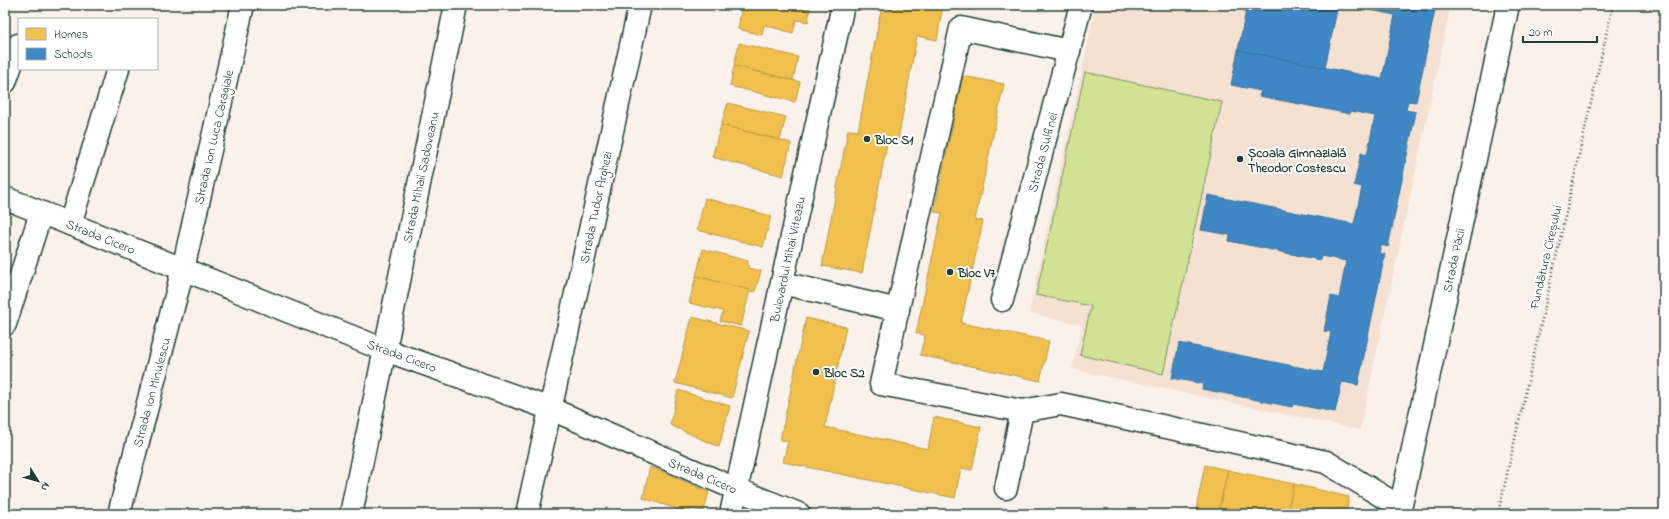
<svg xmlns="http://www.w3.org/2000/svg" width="1669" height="519" font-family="'Indie Flower',sans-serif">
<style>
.built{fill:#f5e1d1}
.green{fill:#d2e295;stroke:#789064}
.homes{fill:#f2c14e;stroke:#b39946}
.schools{fill:#3f88c5;stroke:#35729a}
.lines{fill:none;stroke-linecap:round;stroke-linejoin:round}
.minor-casing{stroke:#1f3d34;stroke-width:25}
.major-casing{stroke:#1f3d34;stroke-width:25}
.path{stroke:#1f3d34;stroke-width:2.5;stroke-dasharray:1 3;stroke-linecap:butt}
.minor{stroke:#fff;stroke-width:22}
.major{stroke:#fff;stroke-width:22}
.poi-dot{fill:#1f3d34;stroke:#fff;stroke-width:1.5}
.labels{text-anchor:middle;stroke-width:4;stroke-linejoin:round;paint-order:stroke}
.street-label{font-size:13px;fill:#1f3d34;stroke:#fff}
.poi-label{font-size:13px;font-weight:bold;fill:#1f3d34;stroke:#fff;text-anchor:start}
</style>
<rect width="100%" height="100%" fill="#faf1ea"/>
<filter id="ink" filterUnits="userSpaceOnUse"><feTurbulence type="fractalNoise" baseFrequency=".025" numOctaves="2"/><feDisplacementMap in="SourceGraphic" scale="8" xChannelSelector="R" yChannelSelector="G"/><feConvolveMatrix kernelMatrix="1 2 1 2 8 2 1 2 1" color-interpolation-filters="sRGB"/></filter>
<g filter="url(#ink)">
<polygon class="built" points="1096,5 1451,5 1360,430 1072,369 1082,325 1029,313"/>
<polygon class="green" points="1085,72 1222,102 1163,374 1080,355 1091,306 1036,295"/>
<g class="homes">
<polygon points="742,5 792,5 810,9 808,22 796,20 793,33 764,25 762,35 738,29"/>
<polygon points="792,5 811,5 810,9"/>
<polygon points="891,5 943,5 937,40 917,36 898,140 888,138 862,273 822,266 848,130 858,131 881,10 890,12"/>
<polygon points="739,43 798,57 793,80 734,66"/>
<polygon points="734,66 800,82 795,102 730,86"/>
<polygon points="963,76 1004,84 975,220 983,221 961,323 1049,341 1040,381 920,355 925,335 916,333 942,213 934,212"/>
<polygon points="728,103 786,117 780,140 721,125"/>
<polygon points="721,125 791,143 783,176 712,157"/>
<polygon points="705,198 771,216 763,247 697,230"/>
<polygon points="703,249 748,261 748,268 761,271 755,292 696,276"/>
<polygon points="696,276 750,290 741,326 720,321 723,311 689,303"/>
<polygon points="692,317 749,331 732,398 675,383"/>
<polygon points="806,318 846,327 825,427 928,449 934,417 981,427 972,470 961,468 955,498 783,462 788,441 780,440"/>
<polygon points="678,390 730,406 719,447 670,425"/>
<polygon points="1205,465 1228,470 1218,514 1196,509"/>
<polygon points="650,467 709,492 704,511 691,509 689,513 643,498"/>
<polygon points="1228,470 1294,484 1287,514 1218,514"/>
<polygon points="1294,484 1349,497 1346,514 1287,514"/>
<polygon points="1020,511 1034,514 1019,514"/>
</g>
<g class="schools">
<polygon points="1247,5 1338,5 1325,68 1238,50"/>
<polygon points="1347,5 1436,5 1416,102 1408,101 1406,110 1416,112 1388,247 1381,245 1379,253 1385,254 1358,385 1342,382 1335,412 1293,404 1292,407 1202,389 1203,384 1172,378 1179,343 1323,372 1331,332 1324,331 1331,296 1339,298 1346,261 1321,256 1320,260 1229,241 1230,235 1201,230 1208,195 1354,224 1362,187 1354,185 1361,153 1367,155 1375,116 1351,111 1350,114 1259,96 1261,91 1231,85 1238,50 1382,79 1395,15"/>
</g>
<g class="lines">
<g class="minor-casing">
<g id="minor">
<polyline points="5,82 18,45"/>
<polyline points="5,198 385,350 551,409 736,489"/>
<polyline points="70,224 118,69"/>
<polyline points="782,283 898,310"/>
<polyline points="1002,300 1081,5"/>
<polyline points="5,324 41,213"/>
<polyline points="1022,411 881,384 961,28 1069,51"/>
<polyline points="1006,488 1022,411 1061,404 1326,462 1400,507"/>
<polyline points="119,514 183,269 243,5"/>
<polyline points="351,514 456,5"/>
<polyline points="527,514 640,5"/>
<polyline points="1399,514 1508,5"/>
</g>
</g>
<g class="major-casing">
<g id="major">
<polyline points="736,489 799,514"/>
<polyline points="731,514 843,5"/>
</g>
</g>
<polyline class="path" points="1498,514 1613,5"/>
<use href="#minor" class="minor"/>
<use href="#major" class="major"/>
</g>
</g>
<g class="poi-dot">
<circle cx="867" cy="139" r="4"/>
<circle cx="1240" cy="159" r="4"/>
<circle cx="950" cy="272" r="4"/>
<circle cx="816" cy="372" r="4"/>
</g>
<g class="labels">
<g class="street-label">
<text transform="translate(213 137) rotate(-77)" y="5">Strada Ion Luca Caragiale</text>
<text transform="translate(1042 152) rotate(-75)" y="5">Strada Sulfinei</text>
<text transform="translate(420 177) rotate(-78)" y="5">Strada Mihail Sadoveanu</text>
<text transform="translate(595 207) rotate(-78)" y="5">Strada Tudor Arghezi</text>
<text transform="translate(101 236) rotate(22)" y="5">Strada Cicero</text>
<text transform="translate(1545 257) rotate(-77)" y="5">Fundătura Cireșului</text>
<text transform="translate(787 259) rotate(-78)" y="5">Bulevardul Mihai Viteazu</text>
<text transform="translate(1453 260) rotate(-78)" y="5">Strada Păcii</text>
<text transform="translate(402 355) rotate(20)" y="5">Strada Cicero</text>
<text transform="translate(151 392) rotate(-75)" y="5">Strada Ion Minulescu</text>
<text transform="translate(703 475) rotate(23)" y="5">Strada Cicero</text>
</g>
<g class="poi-label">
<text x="875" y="144">Bloc S1</text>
<text x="1248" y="157">Școala Gimnazială<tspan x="1248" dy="15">Theodor Costescu</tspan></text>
<text x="958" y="277">Bloc V7</text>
<text x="824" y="377">Bloc S2</text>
</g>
</g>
<rect width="1669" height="519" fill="none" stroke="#fff" stroke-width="20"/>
<rect x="10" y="10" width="1649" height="499" fill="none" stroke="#1f3d34" stroke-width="1.5" filter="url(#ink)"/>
<rect x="18" y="18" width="140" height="52" fill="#ffffff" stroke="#a5b1ae"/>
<rect x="26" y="28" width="20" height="12" fill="#f2c14e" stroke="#a5b1ae"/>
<text x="54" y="38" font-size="12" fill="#1f3d34">Homes</text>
<rect x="26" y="48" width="20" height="12" fill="#3f88c5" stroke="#a5b1ae"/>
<text x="54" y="58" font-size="12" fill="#1f3d34">Schools</text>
<g transform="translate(38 481) rotate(127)" stroke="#ffffff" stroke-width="3" paint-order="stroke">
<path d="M0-3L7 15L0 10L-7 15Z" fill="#1f3d34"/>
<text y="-6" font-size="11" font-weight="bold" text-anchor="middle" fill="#1f3d34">N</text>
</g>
<path d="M1523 36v6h74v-6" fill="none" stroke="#1f3d34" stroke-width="2"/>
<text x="1529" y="36" font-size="12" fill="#1f3d34" stroke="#ffffff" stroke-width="3" paint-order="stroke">20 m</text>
</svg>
